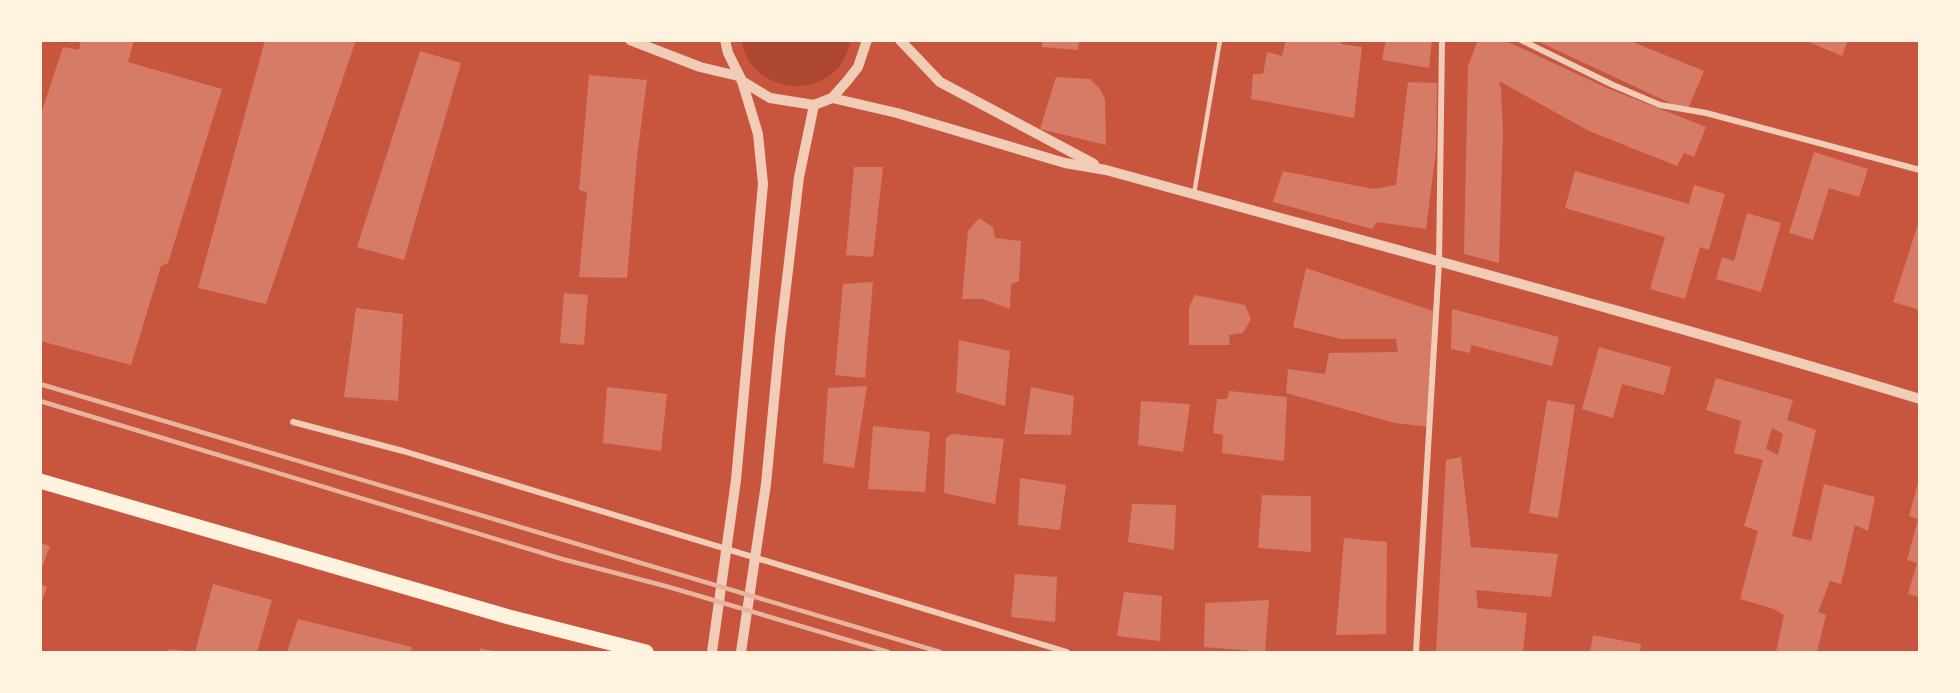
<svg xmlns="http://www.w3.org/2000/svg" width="1960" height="693" font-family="'Open Sans',sans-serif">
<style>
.green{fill:#ae4732}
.building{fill:#d67c66;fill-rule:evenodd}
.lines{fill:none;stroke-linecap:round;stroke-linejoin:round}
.service{stroke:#f1ccb7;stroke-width:4.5}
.minor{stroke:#f1ccb7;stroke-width:6}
.tertiary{stroke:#f1ccb7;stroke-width:10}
.primary{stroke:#fff3e0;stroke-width:15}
.rail{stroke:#e9b49f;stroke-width:4.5}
</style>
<rect width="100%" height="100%" fill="#c8553d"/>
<path class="green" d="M742,41V40L851,41C847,53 843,64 833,73C802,100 747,83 742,41Z"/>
<g class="building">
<polygon points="81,40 134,40 128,62 222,89 168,263 161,266 131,365 40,341 40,117 63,47 79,50"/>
<polygon points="265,40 356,40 266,304 198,288"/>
<polygon points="1042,40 1079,40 1078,50 1042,47"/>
<polygon points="1286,40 1341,40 1341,44 1362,47 1354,118 1251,99 1253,74 1263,74 1267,52 1282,56"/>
<polygon points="1386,40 1432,40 1429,68 1382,60"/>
<polygon points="1478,40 1504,40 1607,88 1706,127 1694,157 1684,153 1677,166 1589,131 1499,81 1501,89 1503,133 1499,263 1464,254 1468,66"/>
<polygon points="1535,40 1628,40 1704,71 1687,111"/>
<polygon points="1804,40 1848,40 1842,56"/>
<polygon points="420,51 461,63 404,260 357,247"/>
<polygon points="589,75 647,80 637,157 627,278 579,277 587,192 579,190"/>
<polygon points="1056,77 1090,79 1100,89 1105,99 1106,145 1040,129"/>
<polygon points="1408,82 1437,83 1436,150 1426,229 1377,222 1372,229 1273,202 1283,171 1373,189 1396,185"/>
<polygon points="1814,152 1868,169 1859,197 1829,188 1813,240 1789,233"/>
<polygon points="854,167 883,167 873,257 846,255"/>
<polygon points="1575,171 1689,204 1694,185 1725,194 1709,250 1700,247 1685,299 1650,289 1665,237 1565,208"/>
<polygon points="1747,213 1781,223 1761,292 1716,279 1722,257 1734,261"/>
<polygon points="979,218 993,227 995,238 1021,241 1019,281 1011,284 1010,309 983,299 962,299 968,231"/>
<polygon points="1919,221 1920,221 1920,310 1893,302"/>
<polygon points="1306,268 1433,311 1430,427 1395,423 1286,393 1288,369 1325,374 1329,353 1398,352 1396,339 1341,339 1293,327"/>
<polygon points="873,282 865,378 835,375 843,284"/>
<polygon points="564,293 588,295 584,345 560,343"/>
<polygon points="1195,295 1245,305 1251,319 1243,333 1229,335 1230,345 1189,345 1189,307"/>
<polygon points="356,308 403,314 398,401 344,397"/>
<polygon points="1452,309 1559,337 1552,366 1471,345 1470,353 1451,349"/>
<polygon points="959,340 1010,351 1005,406 956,392"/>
<polygon points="1599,347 1671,367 1664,395 1622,384 1613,418 1582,409"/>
<path d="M1716,378L1793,400L1787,420L1816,430L1792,536L1811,541L1824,484L1875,497L1868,531L1855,525L1841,584L1830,581L1818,612L1826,615L1817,652H1776L1784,615L1774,609L1740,599L1758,531L1744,526L1763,460L1734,453L1741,421L1706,410ZM1772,428L1783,434L1778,455L1766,449Z"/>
<polygon points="867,386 854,468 823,463 828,388"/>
<polygon points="607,387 667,394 661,451 603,443"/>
<polygon points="1031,387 1074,396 1071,435 1024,434"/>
<polygon points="1229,391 1287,397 1284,461 1222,453 1223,435 1213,433 1217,399 1227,399"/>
<polygon points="1547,400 1575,405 1558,518 1529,513"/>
<polygon points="1141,401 1190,404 1183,452 1138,445"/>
<polygon points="873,426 930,432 925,492 868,489"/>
<polygon points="952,434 1004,439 995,504 944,493 946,438"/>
<polygon points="1461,457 1471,547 1558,554 1551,597 1476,590 1478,608 1527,613 1523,652 1436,652 1446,460"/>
<polygon points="1020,478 1066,485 1060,530 1018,525"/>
<polygon points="1919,479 1920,479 1920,597 1908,594 1917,563 1907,560 1918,519 1909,516"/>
<polygon points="1262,495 1311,496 1311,552 1258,548"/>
<polygon points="1132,504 1176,505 1174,550 1128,542"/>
<polygon points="1344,538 1387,542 1386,634 1336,635"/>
<polygon points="40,543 50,546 41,570 40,570"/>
<polygon points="1015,574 1057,577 1055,622 1011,617"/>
<polygon points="213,584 272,600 257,652 195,652"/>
<polygon points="40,585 47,586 41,605 40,605"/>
<polygon points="1124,592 1162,596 1160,641 1117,636"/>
<polygon points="1269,600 1265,652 1204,647 1205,603"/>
<polygon points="298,619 412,647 411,652 287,652"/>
<polygon points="1593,635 1641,644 1640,652 1590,652"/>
<polygon points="480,648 497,652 479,652"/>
<polygon points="169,649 186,651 186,652 168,652"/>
</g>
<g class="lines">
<polyline class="service" points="1194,194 1220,40"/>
<g class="minor">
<polyline points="1521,40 1613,85 1660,105 1706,113 1920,170"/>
<polyline points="293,422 403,451 1067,652"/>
<polyline points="1416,652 1439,263 1442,40"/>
</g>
<g class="tertiary">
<polyline points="630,40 700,67 738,76"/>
<polyline points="725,40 728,53 742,81 770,98 814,105 832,98 847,81 858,67 867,40"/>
<polyline points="900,40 940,82 1094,164"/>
<path d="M832,98L897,113L1065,163L1106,170C1377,245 1650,317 1920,399"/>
<polyline points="712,652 736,480 763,184 758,134 742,81"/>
<polyline points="741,652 766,484 780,338 799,177 814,105"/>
</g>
<polyline class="primary" points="40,481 509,617 646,652"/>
<g class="rail">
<polyline points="40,384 940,652"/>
<polyline points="40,401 562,559 669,587 888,652"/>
</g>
</g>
<rect width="1960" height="693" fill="none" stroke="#fff3e0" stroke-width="84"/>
</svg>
